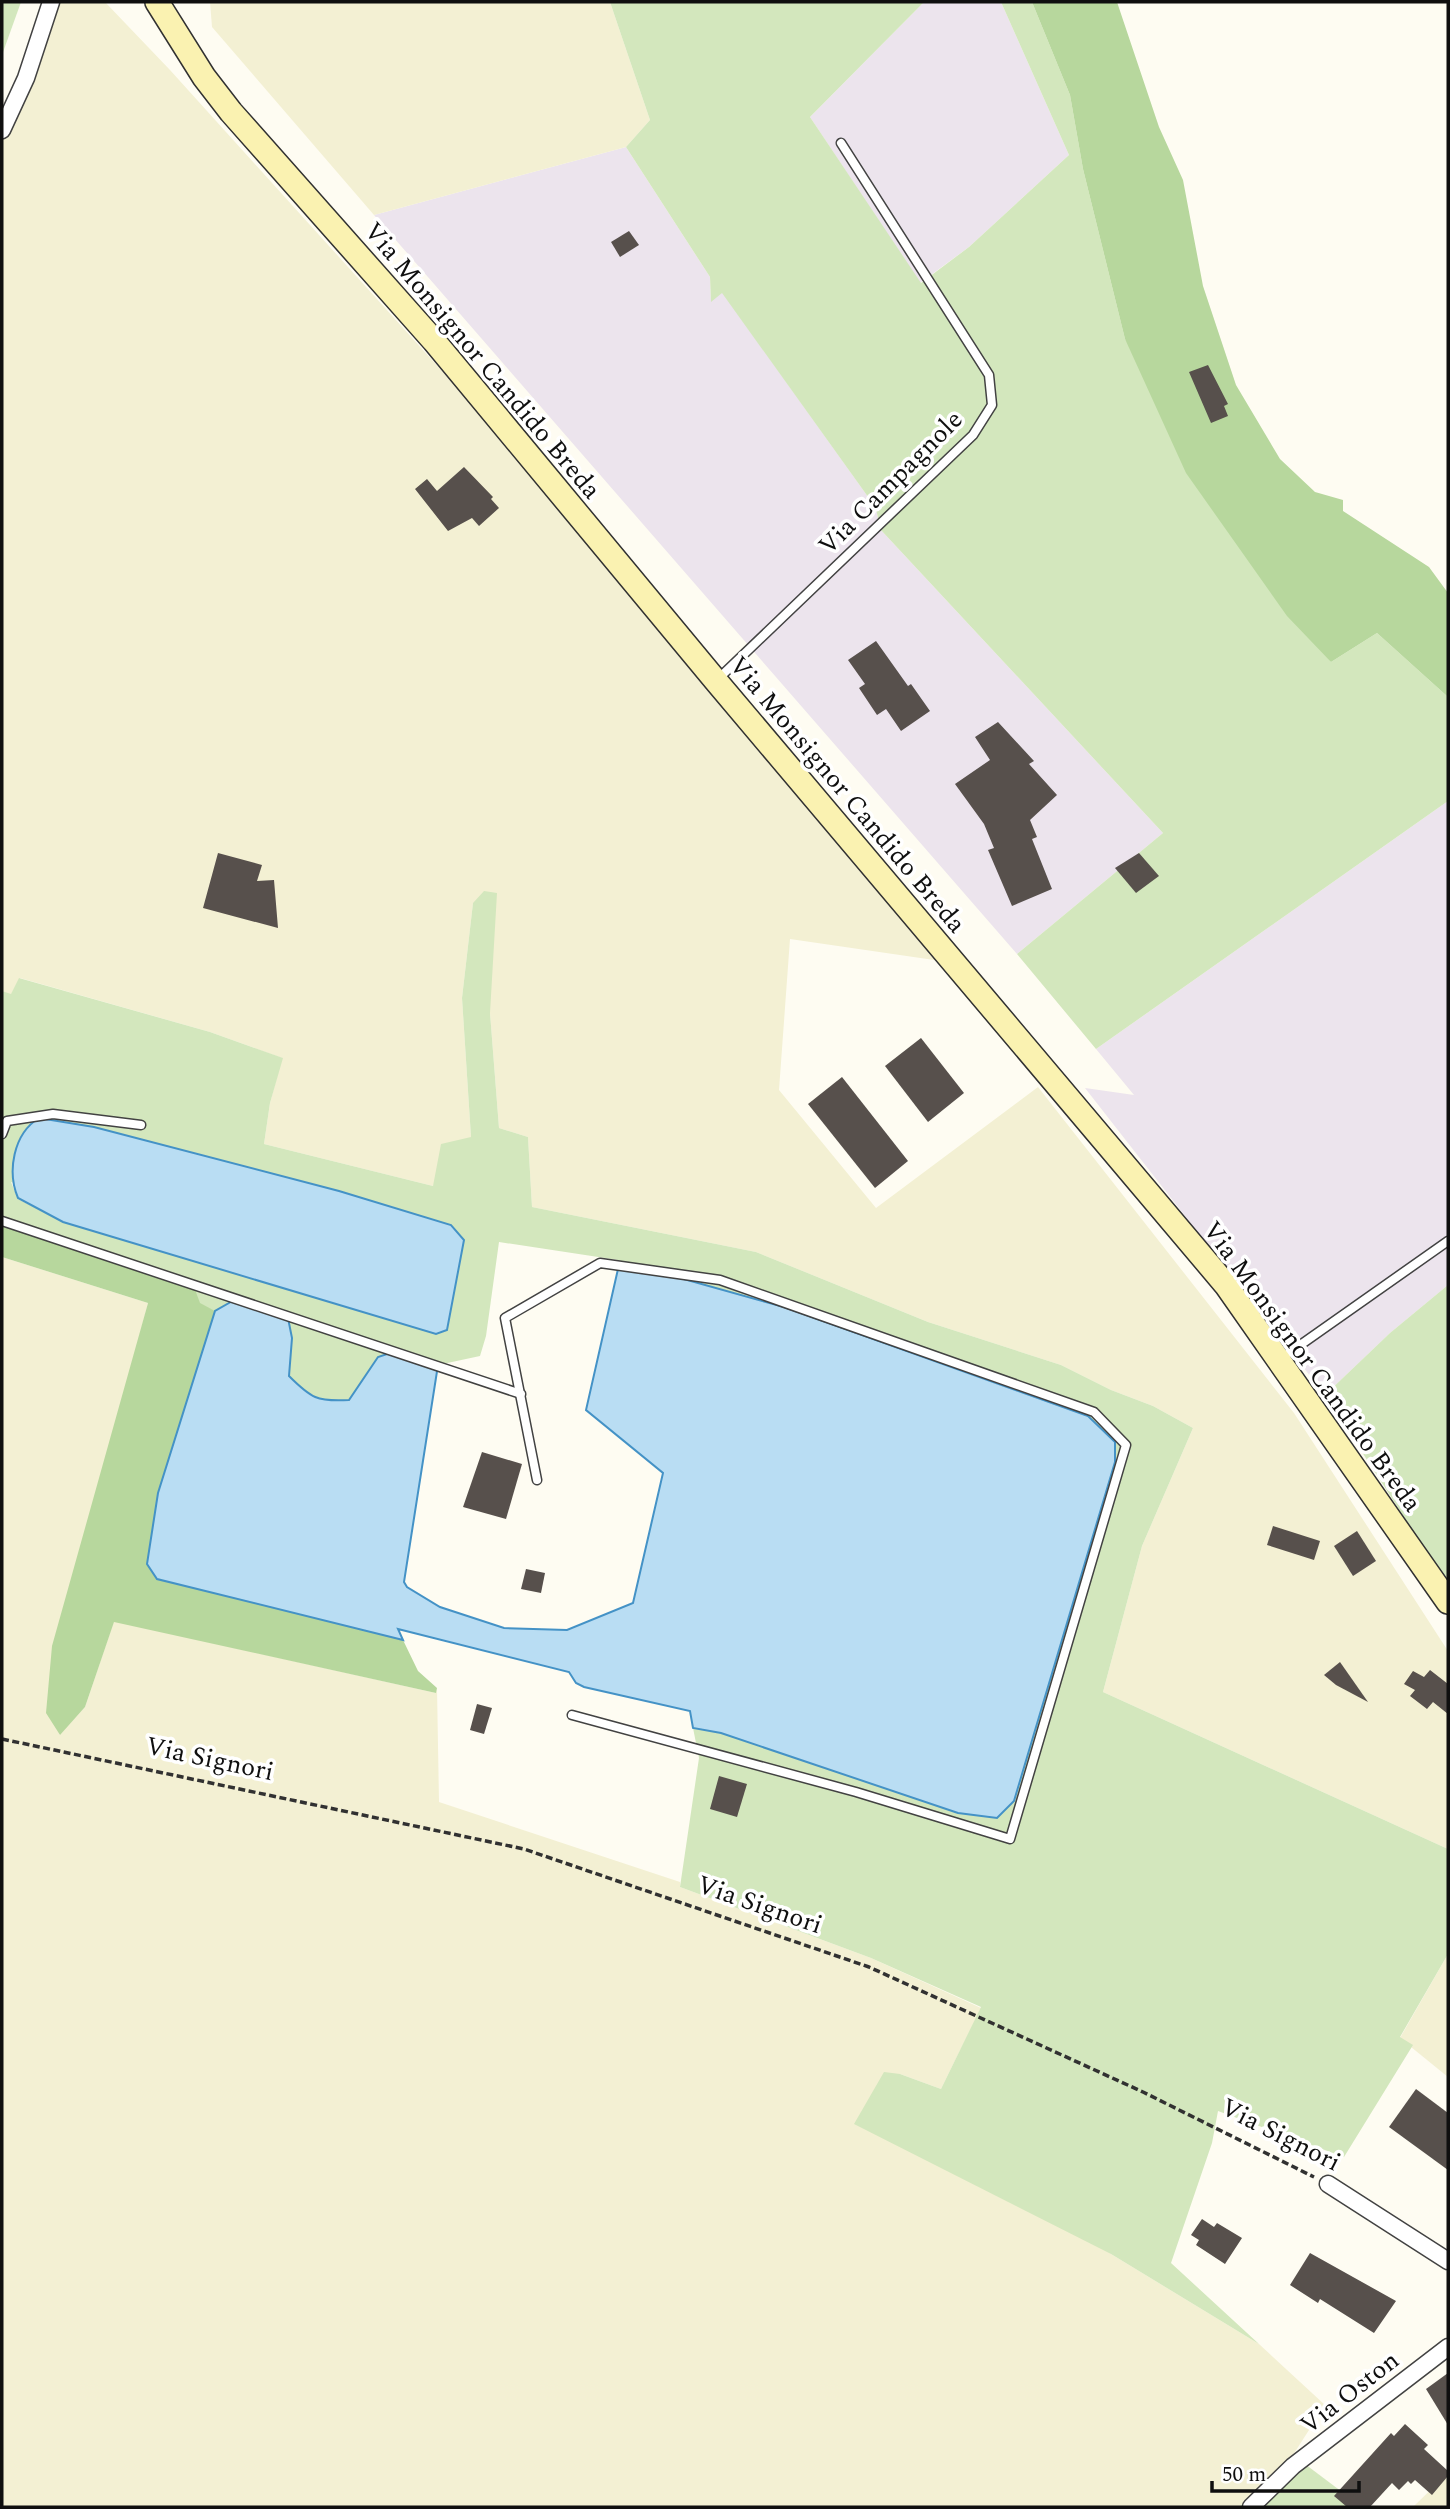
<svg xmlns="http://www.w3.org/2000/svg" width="1450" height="2509" font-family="Spectral,serif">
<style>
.industrial{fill:#ece4ed}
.farmland{fill:#f3f0d3}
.green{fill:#d3e7bd;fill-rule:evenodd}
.forest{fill:#b7d79d}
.water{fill:#b9ddf3;stroke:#4492c6;stroke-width:2}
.building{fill:#57504c}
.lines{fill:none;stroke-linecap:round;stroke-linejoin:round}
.lane-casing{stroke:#424242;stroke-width:11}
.street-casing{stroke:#424242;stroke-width:19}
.secondary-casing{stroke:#313131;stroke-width:26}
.path{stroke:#313131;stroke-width:3.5;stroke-dasharray:7 3.5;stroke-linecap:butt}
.lane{stroke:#fff;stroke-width:8}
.street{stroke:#fff;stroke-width:16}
.secondary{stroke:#faf2b1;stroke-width:23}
.labels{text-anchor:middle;stroke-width:7;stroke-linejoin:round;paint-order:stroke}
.street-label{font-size:26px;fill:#0f0f0f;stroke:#fff}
</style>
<rect width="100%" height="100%" fill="#fefcf2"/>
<g class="industrial">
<polygon points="924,2 1001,2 1069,155 969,247 920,283 810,117"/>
<polygon points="626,147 710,277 711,301 722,292 876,508 880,529 1163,833 1017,954 374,215"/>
<polygon points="1448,801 1448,1285 1390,1333 1325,1395 1085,1088 1134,1095 1096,1049"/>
</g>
<g class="farmland">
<polygon points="53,2 105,2 170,70 591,536 941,961 790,939 779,1090 876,1208 1038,1087 1294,1413 1448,1651 1448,1849 1103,1692 1142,1546 1193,1428 1153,1406 1111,1390 1061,1365 928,1322 756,1252 532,1207 528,1137 499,1128 490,1013 473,903 462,998 471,1137 433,1186 264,1144 270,1103 282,1058 210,1032 20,978 11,995 2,991 2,142"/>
<polygon points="210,2 610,2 650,120 626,147 374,215 212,27"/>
<polygon points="2,1257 148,1303 126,1387 59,1735 85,1707 114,1621 436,1693 437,1688 439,1802 680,1882 680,1887 871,1958 981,2008 941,2089 900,2074 1111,2254 1259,2344 1325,2405 1293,2455 1239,2507 2,2507"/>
<polygon points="1448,1954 1448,2077 1400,2038"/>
<polygon points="1448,2473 1448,2507 1413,2507"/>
</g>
<g class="green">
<polygon points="2,2 21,2 2,55"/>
<polygon points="610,2 924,2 810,117 921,283 969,247 1069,155 1001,2 1032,2 1070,95 1083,169 1125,339 1331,662 1377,633 1448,697 1448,801 1096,1049 1017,954 1163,833 880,529 876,508 722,293 711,302 710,277 626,147 650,120"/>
<path d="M484,891L497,893L490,1013L499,1128L528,1137L532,1207L756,1252L928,1322L1061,1365L1111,1390L1153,1406L1193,1428L1142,1546L1103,1692L1448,1849V1954L1400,2037L1413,2045L1344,2157L1218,2111L1212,2143L1171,2263L1259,2344L1111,2254L854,2124L884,2072L900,2074L941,2089L981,2007L871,1958L680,1887L699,1758L693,1728L721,1733L997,1818L1014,1801L1115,1462V1442L1088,1416L784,1307L673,1276L618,1269V1260L499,1242L486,1336L480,1356L438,1365L378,1357L349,1400C317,1402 311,1399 289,1376L292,1338L236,1299L215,1311L2,1223V991L11,994L19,978L210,1032L283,1058L270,1103L264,1144L433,1186L441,1144L471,1137L462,998L473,903ZM11,1182L436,1334L63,1222L18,1199Z"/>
<polygon points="1448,1285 1448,1585 1325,1395 1390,1333"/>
<polygon points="1293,2455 1362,2507 1239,2507"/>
</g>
<g class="forest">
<polygon points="1032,2 1117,2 1159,127 1183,180 1203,286 1236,385 1280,459 1315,492 1343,500 1343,511 1429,567 1448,593 1448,697 1377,633 1331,662 1287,616 1186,473 1125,339 1083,169 1070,95"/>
<polygon points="2,1223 132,1259 194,1287 200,1303 215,1311 158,1493 157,1579 403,1640 418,1671 437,1688 436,1693 114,1622 85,1707 60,1735 46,1713 52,1646 148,1303 2,1257"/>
</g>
<g class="water">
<path d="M39,1118L94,1127L339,1191L451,1225L464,1240L447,1330L436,1334L63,1222L18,1198C7,1172 13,1134 39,1118Z"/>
<path d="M618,1269L673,1276L784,1307L1088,1416L1115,1442V1462L1014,1801L997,1818L958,1813L721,1733L693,1728L690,1711L584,1687L576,1683L569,1672L398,1629L403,1640L157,1579L147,1564L158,1493L215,1311L236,1299L287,1313L292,1338L289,1376C311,1398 317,1402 349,1400L378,1357L390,1353L438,1365L404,1582L407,1587L440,1607L504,1628L567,1630L633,1603L663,1473L586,1410Z"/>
</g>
<g class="building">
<polygon points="629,231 639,245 620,257 611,242"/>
<polygon points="1208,365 1228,404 1224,406 1228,416 1211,423 1189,372"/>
<polygon points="464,467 493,497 491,499 499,508 479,526 472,518 448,531 415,489 427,479 437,491"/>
<polygon points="876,641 908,686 911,684 930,711 901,731 886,709 877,715 859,688 865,684 848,660"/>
<polygon points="998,722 1034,761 1029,764 1057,795 1030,820 1037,837 1032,839 1052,889 1012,906 988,850 994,848 984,824 955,784 990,760 975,737"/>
<polygon points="218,853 262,865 257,881 274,880 278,928 203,908"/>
<polygon points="1139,853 1159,876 1136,893 1115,868"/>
<polygon points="921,1038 964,1093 928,1122 885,1066"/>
<polygon points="842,1077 908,1161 875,1188 808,1104"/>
<polygon points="482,1452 522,1464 506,1519 463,1507"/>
<polygon points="1273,1526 1320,1541 1314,1560 1267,1545"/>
<polygon points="1357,1531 1376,1561 1353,1576 1334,1546"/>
<polygon points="526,1569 545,1573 541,1593 521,1589"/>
<polygon points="1340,1662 1368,1702 1336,1685 1324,1675"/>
<polygon points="1430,1670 1448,1684 1448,1714 1433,1702 1427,1709 1410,1696 1415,1690 1404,1684 1413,1671 1424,1677"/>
<polygon points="477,1704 492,1708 484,1734 470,1730"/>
<polygon points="719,1776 747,1784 737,1817 710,1809"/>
<polygon points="1416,2089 1448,2113 1448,2170 1389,2127"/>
<polygon points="1202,2219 1214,2227 1217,2223 1242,2238 1225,2264 1196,2245 1199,2240 1191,2235"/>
<polygon points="1310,2253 1396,2301 1374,2333 1320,2299 1318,2303 1290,2285"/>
<polygon points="1448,2373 1448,2425 1426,2389"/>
<polygon points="1405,2424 1428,2445 1424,2449 1448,2471 1448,2476 1432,2495 1415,2480 1411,2484 1408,2481 1399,2490 1392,2483 1370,2507 1347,2507 1334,2496 1391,2433 1394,2436"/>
</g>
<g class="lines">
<g class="lane-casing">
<g id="lane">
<polyline points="718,679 973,435 992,405 989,375 841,143"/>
<polyline points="2,1134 7,1121 53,1114 141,1125"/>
<polyline points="2,1221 521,1394"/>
<polyline points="1279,1360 1448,1241"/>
<polyline points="537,1480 505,1318 600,1263 720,1280 1094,1412 1126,1445 1010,1839 856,1792 572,1715"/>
</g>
</g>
<g class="street-casing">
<g id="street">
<polyline points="2,130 26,78 51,2"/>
<polyline points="1328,2184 1448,2261"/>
<polyline points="1251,2507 1293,2466 1448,2347"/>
</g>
</g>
<g class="secondary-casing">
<polyline id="secondary" points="157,2 204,77 231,112 434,341 716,681 1226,1285 1448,1602"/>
</g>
<polyline class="path" points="2,1739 524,1849 869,1967 1143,2092 1314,2177"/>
<use href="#lane" class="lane"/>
<use href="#street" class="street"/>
<use href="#secondary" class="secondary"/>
</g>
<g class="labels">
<g class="street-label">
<text transform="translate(483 360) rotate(50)" y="9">Via Monsignor Candido Breda</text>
<text transform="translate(890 482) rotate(-45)" y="9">Via Campagnole</text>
<text transform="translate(848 794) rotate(50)" y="9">Via Monsignor Candido Breda</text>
<text transform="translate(1313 1366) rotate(54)" y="9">Via Monsignor Candido Breda</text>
<text transform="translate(210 1758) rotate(12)" y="9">Via Signori</text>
<text transform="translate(760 1904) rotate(19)" y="9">Via Signori</text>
<text transform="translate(1281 2134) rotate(27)" y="9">Via Signori</text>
<text transform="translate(1349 2392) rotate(-38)" y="9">Via Oston</text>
</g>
</g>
<rect width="1450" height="2509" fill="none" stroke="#0f0f0f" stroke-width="7"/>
<path d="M1212 2481v10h147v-10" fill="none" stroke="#0f0f0f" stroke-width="3.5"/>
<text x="1222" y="2481" font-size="21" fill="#0f0f0f" stroke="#ffffff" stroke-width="5" paint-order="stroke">50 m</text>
</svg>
